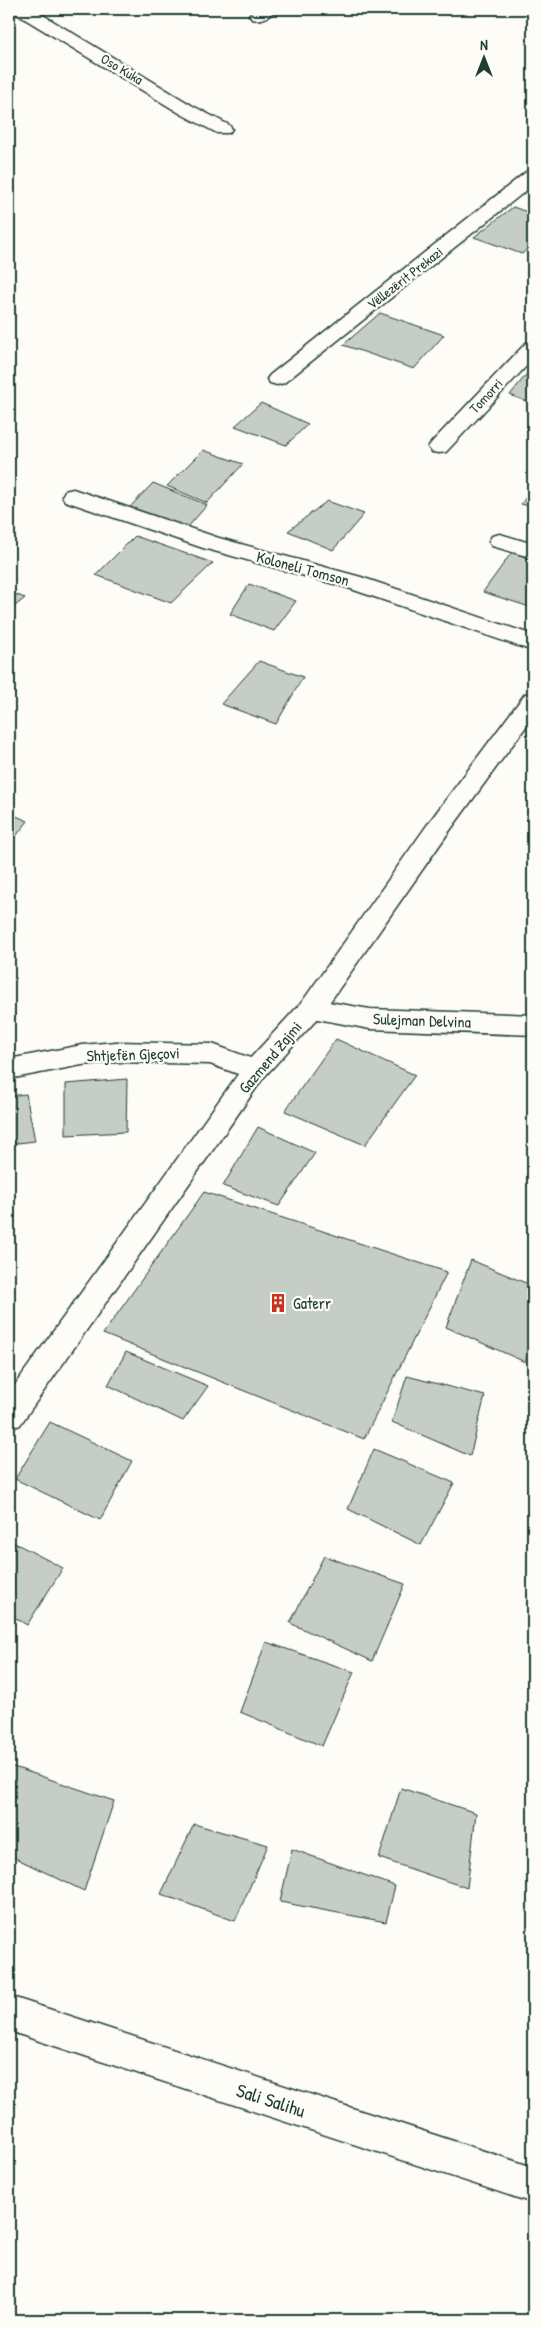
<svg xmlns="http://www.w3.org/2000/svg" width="542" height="2329" font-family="'Patrick Hand',sans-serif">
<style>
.building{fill:#c6cdc7;stroke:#1f3d34}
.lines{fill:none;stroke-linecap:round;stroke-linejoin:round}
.street-casing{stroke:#1f3d34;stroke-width:3}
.secondary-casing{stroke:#1f3d34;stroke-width:3}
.street{fill:#fdfcf7;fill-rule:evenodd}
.secondary{fill:#fdfcf7;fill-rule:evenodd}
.labels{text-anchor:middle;stroke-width:4.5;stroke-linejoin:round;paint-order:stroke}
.far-street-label{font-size:14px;fill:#1f3d34;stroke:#fdfcf7}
.street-label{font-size:16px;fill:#1f3d34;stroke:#fdfcf7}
.poi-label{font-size:16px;fill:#1f3d34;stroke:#fdfcf7;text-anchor:start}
.near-street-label{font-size:19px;fill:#1f3d34;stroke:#fdfcf7}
</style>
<rect width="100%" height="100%" fill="#fdfcf7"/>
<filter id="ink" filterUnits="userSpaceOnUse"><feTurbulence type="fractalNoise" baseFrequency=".02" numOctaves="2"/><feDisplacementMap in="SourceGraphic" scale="10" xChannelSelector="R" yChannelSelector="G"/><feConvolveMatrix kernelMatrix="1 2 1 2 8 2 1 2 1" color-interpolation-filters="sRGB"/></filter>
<g filter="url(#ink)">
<g class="building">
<polygon points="513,207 533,214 533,244 522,254 474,237"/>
<polygon points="380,313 444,335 414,369 343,345"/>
<polygon points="533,366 533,404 510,395"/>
<polygon points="261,403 308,424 286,445 235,426"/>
<polygon points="203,450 243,464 207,503 167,486"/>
<polygon points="153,483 207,505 188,527 130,507"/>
<polygon points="533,488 533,507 521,504"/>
<polygon points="327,501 364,514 333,550 288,531"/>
<polygon points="135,536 213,563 171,603 96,575"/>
<polygon points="512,552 533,560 533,608 483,592"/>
<polygon points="249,584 296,601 274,631 230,614"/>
<polygon points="9,592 25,598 9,611"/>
<polygon points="259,661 303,677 276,724 221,704"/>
<polygon points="9,813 28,821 9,845"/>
<polygon points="336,1039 415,1075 365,1145 285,1111"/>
<polygon points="127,1079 126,1132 66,1135 66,1084"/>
<polygon points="26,1094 35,1141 9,1144 9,1096"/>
<polygon points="258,1127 315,1153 279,1206 223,1186"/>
<polygon points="204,1192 447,1272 364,1439 103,1334"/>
<polygon points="471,1260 533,1286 533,1339 525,1362 446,1327"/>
<polygon points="126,1352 208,1386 183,1421 108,1385"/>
<polygon points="407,1376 485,1396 470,1456 392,1422"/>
<polygon points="50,1422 132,1461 100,1520 15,1479"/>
<polygon points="374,1449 454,1483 421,1545 348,1509"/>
<polygon points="9,1540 63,1568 27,1625 9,1614"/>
<polygon points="324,1556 405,1584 372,1661 290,1623"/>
<polygon points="266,1642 354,1672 322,1746 240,1712"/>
<polygon points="11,1766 114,1801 84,1891 9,1855 9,1777"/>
<polygon points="401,1788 476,1813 467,1888 379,1858"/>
<polygon points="194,1824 268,1845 235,1921 161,1894"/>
<polygon points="292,1849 395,1886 386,1922 280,1902"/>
</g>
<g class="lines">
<g class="street-casing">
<g id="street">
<polygon points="12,9 33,9 193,106 229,125 232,129 229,133 217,133 181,114 15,13"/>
<path d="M256,9H276C270,17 261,21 252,19L249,15Z"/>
<polygon points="533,170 533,185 284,383 277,385 270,383 267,379 270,375 526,172"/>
<polygon points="533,341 533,359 446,452 439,453 432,452 428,447 432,442 526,343"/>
<polygon points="73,489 219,538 361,577 533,635 533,651 345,587 203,548 65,501 62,496 65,491"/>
<polygon points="500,534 533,544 533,558 492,546 489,541 492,536"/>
<polygon points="311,999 370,1009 533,1015 533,1035 370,1029 302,1016 298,1009 302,1002"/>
<polygon points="116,1042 212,1044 264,1063 268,1070 264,1077 255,1080 210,1064 116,1062 82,1065 9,1079 9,1059 82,1045"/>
<polygon points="9,1996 533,2167 533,2203 9,2031"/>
</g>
</g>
<g class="secondary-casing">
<polygon id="secondary" points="533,692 533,717 448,833 320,1016 264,1077 20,1425 9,1429 9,1393 246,1063 302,1002 430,821 525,694"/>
</g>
<use href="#street" class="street"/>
<use href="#secondary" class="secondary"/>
</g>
</g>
<defs>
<g id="building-bare" transform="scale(1.5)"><path d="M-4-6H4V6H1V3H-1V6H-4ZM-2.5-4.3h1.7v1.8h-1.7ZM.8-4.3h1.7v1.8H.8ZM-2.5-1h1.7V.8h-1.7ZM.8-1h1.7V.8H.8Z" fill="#c8321e" stroke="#fdfcf7" stroke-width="2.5" paint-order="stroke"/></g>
</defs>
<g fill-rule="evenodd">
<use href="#building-bare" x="278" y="1303"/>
</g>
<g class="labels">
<g class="far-street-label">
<text transform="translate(122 69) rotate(31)" y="5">Oso Kuka</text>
<text transform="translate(405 278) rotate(-38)" y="5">Vëllezërit Prekazi</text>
<text transform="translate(486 396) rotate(-47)" y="5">Tomorri</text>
</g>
<g class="street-label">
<text transform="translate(303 568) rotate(15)" y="6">Koloneli Tomson</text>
<text transform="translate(422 1020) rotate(2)" y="6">Sulejman Delvina</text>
<text transform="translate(133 1054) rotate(-2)" y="6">Shtjefën Gjeçovi</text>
<text transform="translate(270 1057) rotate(-50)" y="6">Gazmend Zajmi</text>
</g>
<g class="poi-label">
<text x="293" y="1309">Gaterr</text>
</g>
<g class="near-street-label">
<text transform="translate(271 2100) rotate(18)" y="7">Sali Salihu</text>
</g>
</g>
<rect width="542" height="2329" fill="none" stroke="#fdfcf7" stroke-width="30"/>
<rect x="15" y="15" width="512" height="2299" fill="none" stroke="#1f3d34" stroke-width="2" filter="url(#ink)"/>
<g transform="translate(484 58)" stroke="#fdfcf7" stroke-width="4" paint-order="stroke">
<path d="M0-4L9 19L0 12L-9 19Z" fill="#1f3d34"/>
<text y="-8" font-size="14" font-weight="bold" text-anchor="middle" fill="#1f3d34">N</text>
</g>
</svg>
